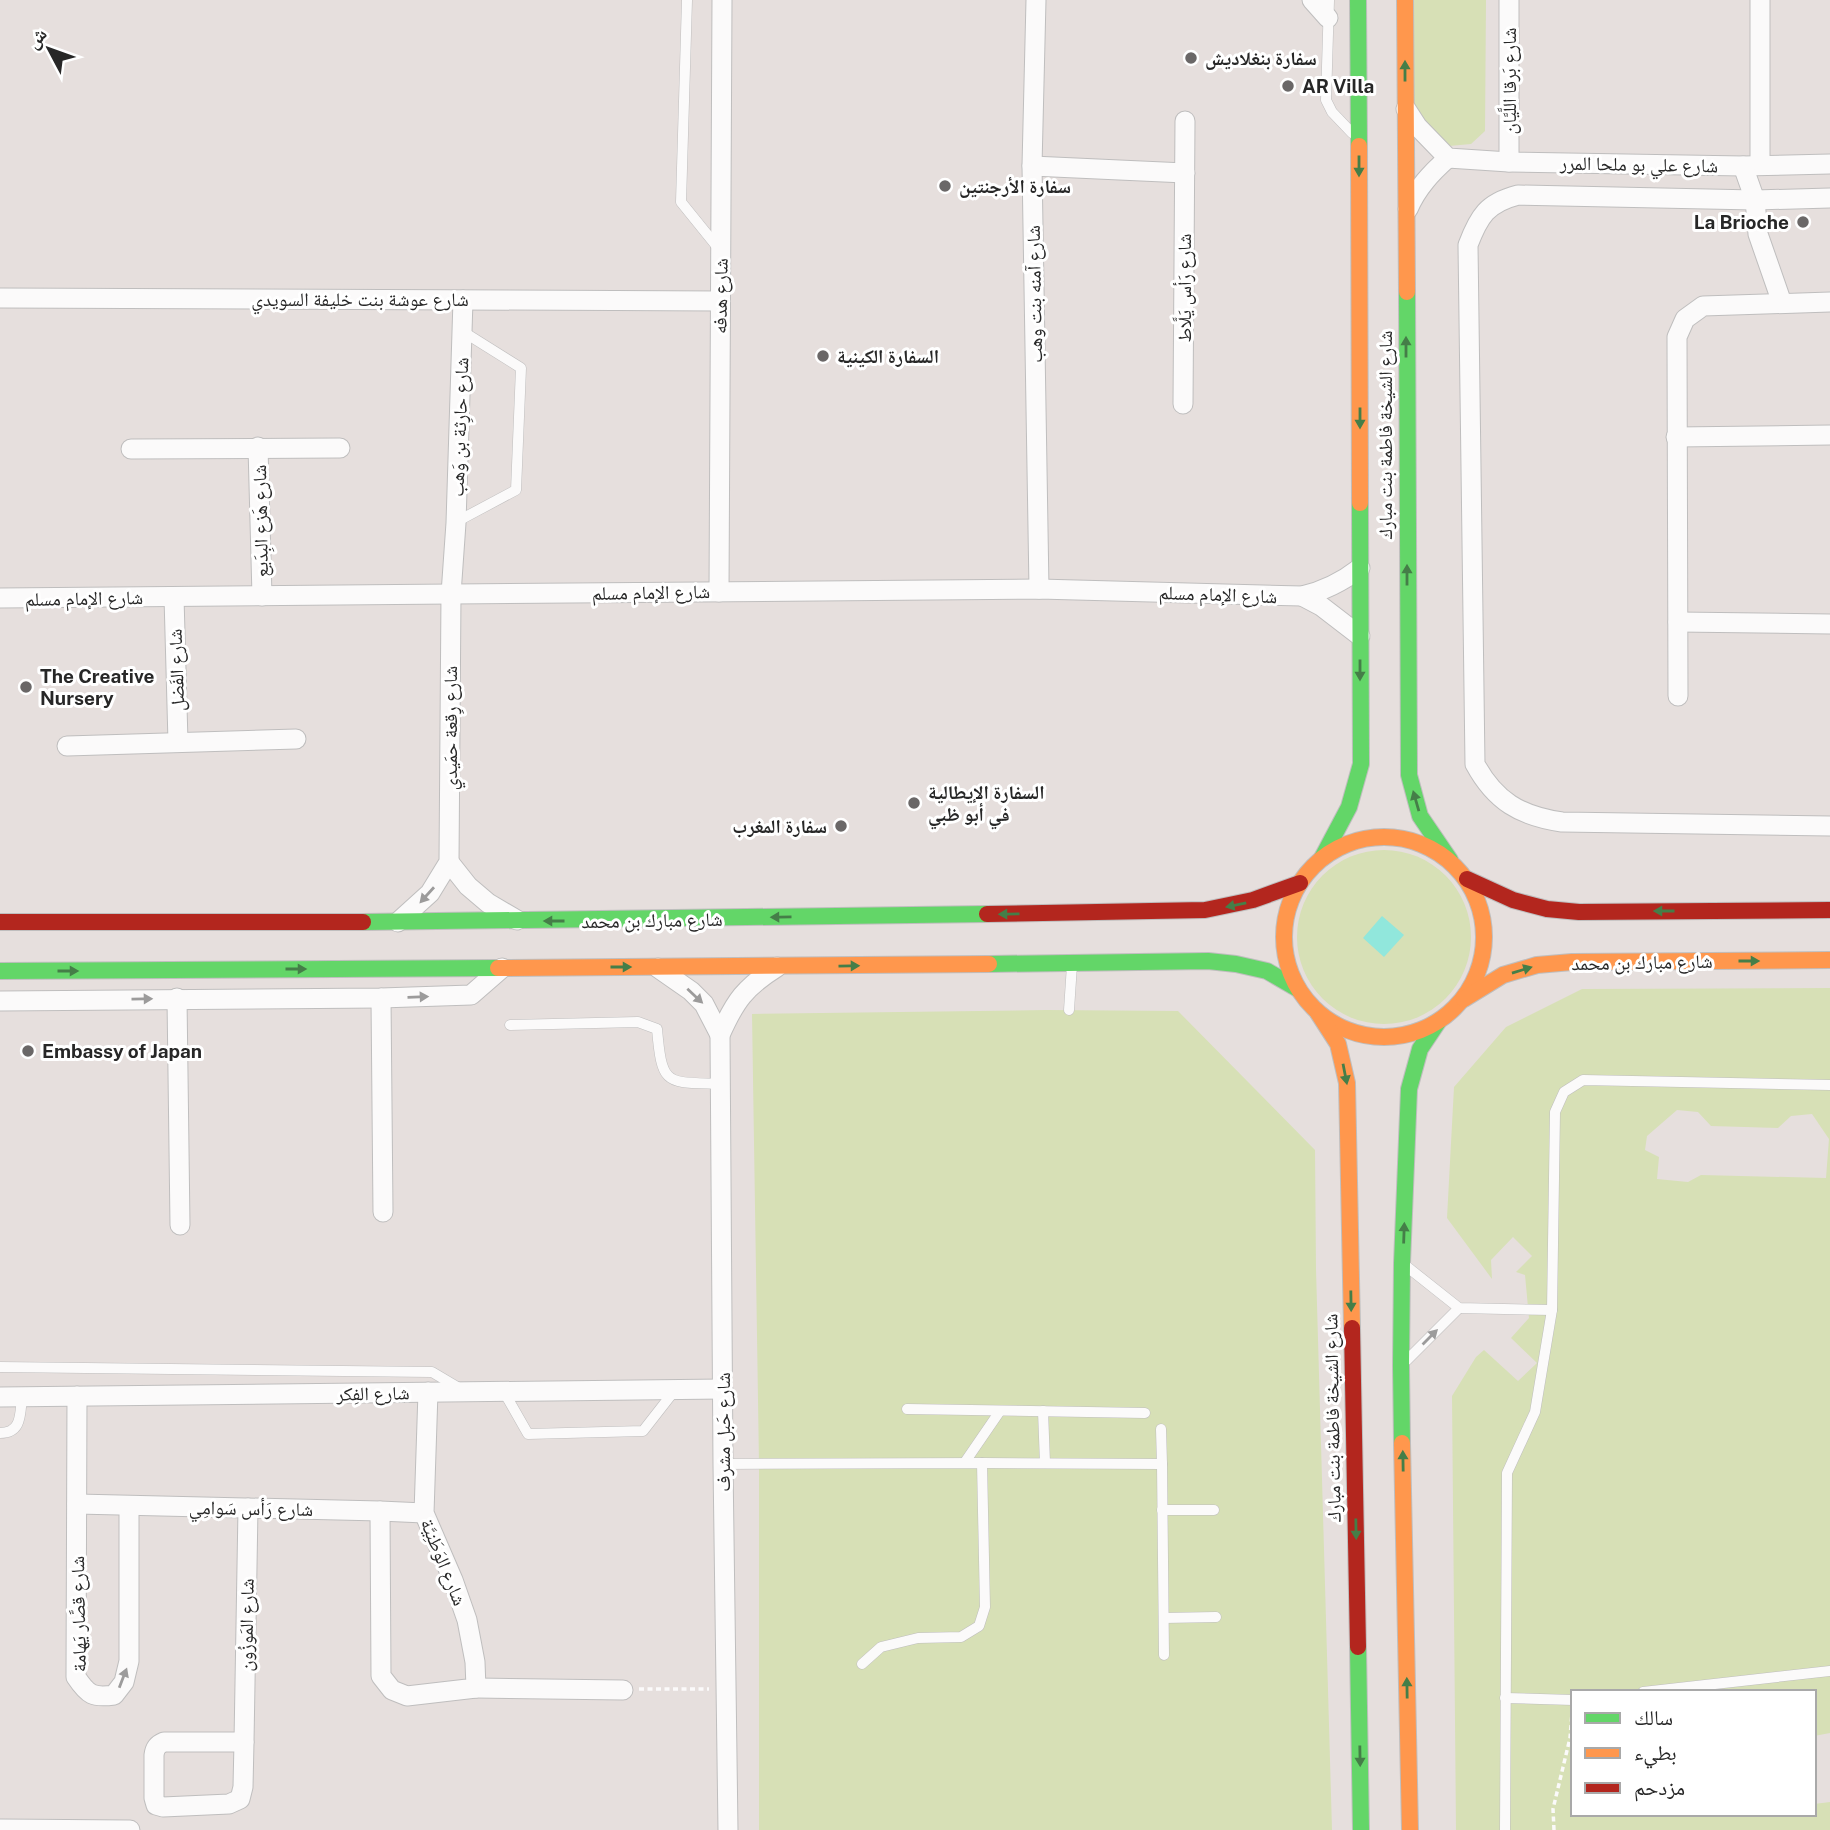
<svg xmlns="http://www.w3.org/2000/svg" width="1830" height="1830" font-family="'Public Sans','Noto Naskh Arabic',sans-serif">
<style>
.green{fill:#d7e0b6;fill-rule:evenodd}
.water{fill:#91e7dc}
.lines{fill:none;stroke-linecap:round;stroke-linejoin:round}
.lane-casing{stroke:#bfbebe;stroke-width:11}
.street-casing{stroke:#bfbebe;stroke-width:21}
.fast-casing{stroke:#bfbebe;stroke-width:18}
.slow-casing{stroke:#bfbebe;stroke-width:18}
.jam-casing{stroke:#bfbebe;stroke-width:18}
.path{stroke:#fbfafa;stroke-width:3.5;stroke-dasharray:5 3.5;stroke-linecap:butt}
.lane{stroke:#fbfafa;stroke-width:10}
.street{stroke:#fbfafa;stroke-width:19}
.fast{stroke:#63d668;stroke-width:16}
.slow{stroke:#ff974d;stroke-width:16}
.jam{stroke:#b3261e;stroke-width:16}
.oneway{fill:#457e48}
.oneway2{fill:#9c9b9b}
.poi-dot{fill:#6a6767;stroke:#fff;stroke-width:2.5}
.labels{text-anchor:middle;stroke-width:6;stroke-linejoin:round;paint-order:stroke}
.poi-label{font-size:19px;font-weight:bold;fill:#272727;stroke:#fff;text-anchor:start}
.street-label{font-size:19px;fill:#272727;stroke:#fff}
</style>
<rect width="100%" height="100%" fill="#e6dfdd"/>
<g class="green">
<polygon points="1412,0 1486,0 1485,131 1471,144 1449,146 1411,110"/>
<circle cx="1384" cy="937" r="87"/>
<path d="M1830,988V1733L1814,1736V1692H1573V1814H1814V1804L1830,1802V1830H1456L1452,1396L1476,1357L1484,1350L1518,1381L1537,1363L1511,1338L1529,1318L1525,1275L1516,1272L1532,1256L1513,1237L1491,1260L1492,1279L1447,1218L1454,1087L1506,1027L1582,989ZM1677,1110L1698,1112L1711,1126L1778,1128L1791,1116L1812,1114L1829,1139L1826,1178L1701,1175L1688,1182L1657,1179L1659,1157L1645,1150L1647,1136Z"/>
<polygon points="1046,1010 1178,1011 1315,1150 1316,1269 1332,1830 759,1830 759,1464 752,1014"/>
</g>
<polygon class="water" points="1382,916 1404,935 1384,957 1363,938"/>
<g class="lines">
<g class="lane-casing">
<g id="lane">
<polyline points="687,0 681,202 719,249"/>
<polyline points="1329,0 1326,100 1332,112 1352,133"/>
<polyline points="456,522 516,490 521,368 462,331"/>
<polyline points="1069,1010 1072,965"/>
<path d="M510,1025L638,1022L657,1029C662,1087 666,1082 720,1084"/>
<polyline points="1406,1266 1459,1308 1552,1310"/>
<polyline points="1407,1360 1459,1308"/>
<polyline points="0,1367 432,1372 459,1388"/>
<polyline points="504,1392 528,1434 643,1431 675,1390"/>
<polyline points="907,1409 1145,1413"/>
<polyline points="1043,1411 1045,1463"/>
<polyline points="1161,1429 1162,1464"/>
<path d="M0,1433C22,1433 20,1414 22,1397"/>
<polyline points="965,1462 1000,1411"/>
<polyline points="982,1463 1162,1464 1164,1655"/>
<polyline points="723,1464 982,1463 985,1607 979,1626 961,1637 918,1638 881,1647 862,1664"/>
<polyline points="1162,1510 1214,1510"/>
<polyline points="1164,1618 1216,1617"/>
<polyline points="1643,1692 1830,1671"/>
<polyline points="1505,1698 1573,1700"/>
<polyline points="1505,1830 1507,1473 1535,1412 1552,1310 1555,1112 1564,1092 1583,1080 1830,1085"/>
</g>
</g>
<g class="street-casing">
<g id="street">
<polyline points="1036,0 1032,166 1039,589"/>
<polyline points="1312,0 1328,18"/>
<polyline points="1509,0 1509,162"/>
<polyline points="1406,109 1417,126 1448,158 1509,162 1743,166 1830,164"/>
<polyline points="1760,164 1760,0"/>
<polyline points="1032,166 1185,173"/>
<polyline points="1743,166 1755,200 1758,234 1782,303"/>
<path d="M1830,198L1755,200L1518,195C1487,203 1479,216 1468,245L1475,764C1495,801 1520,816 1562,822L1830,826"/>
<path d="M1408,209C1417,188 1431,173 1448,158"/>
<polyline points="0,298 720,301"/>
<polyline points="1183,404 1185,121"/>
<polyline points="1676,437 1830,435"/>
<polyline points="258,447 262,596"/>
<polyline points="131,449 340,448"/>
<polyline points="719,592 722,0"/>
<polyline points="1302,596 1321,606 1360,636"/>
<polyline points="174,597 178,742"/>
<path d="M0,598L1039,589L1302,596C1324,591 1342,582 1360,568"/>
<polyline points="1678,622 1830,624"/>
<polyline points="1678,696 1677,337 1685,319 1703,306 1830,302"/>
<polyline points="67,746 296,739"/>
<polyline points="449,862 468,886 488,903 517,920"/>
<polyline points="398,922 430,893 449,862 451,594 456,523 463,300"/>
<polyline points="658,968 691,991 704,1004 720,1035"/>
<polyline points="177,998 180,1225"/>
<polyline points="381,998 383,1212"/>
<polyline points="0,1001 381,998 471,995 502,968"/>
<path d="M77,1396L76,1677C88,1695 93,1698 114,1695L124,1682L129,1661V1506"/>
<polyline points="0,1397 723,1389"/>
<polyline points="77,1504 380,1511 424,1513"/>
<polyline points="380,1511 381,1676 392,1690 407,1696 476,1688 475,1662 467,1620 453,1580 424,1513 428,1392"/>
<polyline points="476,1688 623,1690"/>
<path d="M164,1742H244L243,1787L240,1799L229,1804L163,1807L156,1805L154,1798V1755C155,1748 157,1745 164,1742Z"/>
<polyline points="244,1742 248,1508"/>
<polyline points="0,1829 130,1830"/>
<path d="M728,1830L723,1464L720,1035C735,1001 745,987 777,967"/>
</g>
</g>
<g class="fast-casing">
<g id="fast">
<polyline points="1358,0 1359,146"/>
<polyline points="1407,292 1409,775 1420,816 1450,860"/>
<polyline points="1322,858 1349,807 1361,764 1360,503"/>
<polyline points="363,922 987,914"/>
<polyline points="989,964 1208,961 1236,964 1267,971 1298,989"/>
<polyline points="0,971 498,968"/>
<polyline points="1402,1443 1401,1366 1402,1263 1409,1089 1420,1049 1438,1022"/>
<polyline points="1358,1647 1361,1830"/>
</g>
</g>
<g class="slow-casing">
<g id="slow">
<polyline points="1405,0 1407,292"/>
<polyline points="1359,146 1360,503"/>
<circle cx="1384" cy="937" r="100"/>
<polyline points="498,968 989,964"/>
<polyline points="1464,999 1503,975 1537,965 1572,962 1830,960"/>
<polyline points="1318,1013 1338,1044 1347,1083 1352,1328"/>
<polyline points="1402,1443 1410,1830"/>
</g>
</g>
<g class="jam-casing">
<g id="jam">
<polyline points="1467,879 1513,900 1547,909 1579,912 1830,910"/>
<polyline points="987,914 1205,910 1253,900 1300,883"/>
<polyline points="0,922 363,922"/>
<polyline points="1352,1328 1358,1647"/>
</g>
</g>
<g class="path">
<polyline points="639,1689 709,1689"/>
<polyline points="1554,1830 1553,1809 1570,1738 1572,1713"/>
</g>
<use href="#lane" class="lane"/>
<use href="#street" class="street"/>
<use href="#fast" class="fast"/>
<use href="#slow" class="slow"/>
<use href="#jam" class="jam"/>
</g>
<defs><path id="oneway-solid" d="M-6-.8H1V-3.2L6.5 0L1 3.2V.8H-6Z" transform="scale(1.75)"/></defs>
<g class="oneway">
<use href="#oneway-solid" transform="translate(1405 71) rotate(-90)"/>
<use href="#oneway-solid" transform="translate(1359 166) rotate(90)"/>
<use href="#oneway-solid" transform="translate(1406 347) rotate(-90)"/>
<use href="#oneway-solid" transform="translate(1360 418) rotate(90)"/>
<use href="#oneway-solid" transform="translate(1407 575) rotate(-90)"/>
<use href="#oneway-solid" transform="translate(1360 670) rotate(90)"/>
<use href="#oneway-solid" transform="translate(1416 801) rotate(-106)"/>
<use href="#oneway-solid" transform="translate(1236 905) rotate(168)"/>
<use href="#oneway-solid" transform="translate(1664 911) rotate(180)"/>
<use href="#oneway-solid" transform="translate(1009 914) rotate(179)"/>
<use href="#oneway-solid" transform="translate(781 917) rotate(179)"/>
<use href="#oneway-solid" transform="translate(554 921) rotate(180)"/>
<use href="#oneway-solid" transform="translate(1749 961)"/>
<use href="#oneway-solid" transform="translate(849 966) rotate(-1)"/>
<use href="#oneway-solid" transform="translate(621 967)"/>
<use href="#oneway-solid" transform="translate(296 969)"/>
<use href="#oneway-solid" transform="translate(1522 970) rotate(-17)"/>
<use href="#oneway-solid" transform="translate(68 971)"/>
<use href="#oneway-solid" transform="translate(1345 1074) rotate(79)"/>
<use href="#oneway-solid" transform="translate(1404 1233) rotate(-88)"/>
<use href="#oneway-solid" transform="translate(1351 1301) rotate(89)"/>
<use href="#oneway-solid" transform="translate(1403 1461) rotate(-91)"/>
<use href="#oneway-solid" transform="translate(1356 1529) rotate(89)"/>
<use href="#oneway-solid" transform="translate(1407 1688) rotate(-91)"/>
<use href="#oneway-solid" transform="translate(1360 1756) rotate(89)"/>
</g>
<g class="oneway2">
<use href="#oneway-solid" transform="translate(427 895) rotate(132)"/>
<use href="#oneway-solid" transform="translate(695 996) rotate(43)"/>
<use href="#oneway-solid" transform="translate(418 997) rotate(-2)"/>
<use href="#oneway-solid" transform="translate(142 999) rotate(-1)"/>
<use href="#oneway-solid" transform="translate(1430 1337) rotate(-45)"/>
<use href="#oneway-solid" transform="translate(123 1678) rotate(-69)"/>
</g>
<g class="poi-dot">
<circle cx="1191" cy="58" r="7"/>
<circle cx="1288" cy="86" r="7"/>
<circle cx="945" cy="186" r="7"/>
<circle cx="1803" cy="222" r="7"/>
<circle cx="823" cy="356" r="7"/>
<circle cx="26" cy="687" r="7"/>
<circle cx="914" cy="803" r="7"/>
<circle cx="841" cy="826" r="7"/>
<circle cx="28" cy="1051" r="7"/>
</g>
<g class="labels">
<g class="poi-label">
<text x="1205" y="65">سفارة بنغلاديش</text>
<text x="1302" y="93">AR Villa</text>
<text x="959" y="193">سفارة الأرجنتين</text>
<text x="1789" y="229" text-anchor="end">La Brioche</text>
<text x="837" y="363">السفارة الكينية</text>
<text x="40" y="683">The Creative<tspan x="40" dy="22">Nursery</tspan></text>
<text x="928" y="799">السفارة الإيطالية<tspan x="928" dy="22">في أبو ظبي</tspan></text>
<text x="827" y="833" text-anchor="end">سفارة المغرب</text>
<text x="42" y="1058">Embassy of Japan</text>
</g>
<g class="street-label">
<text transform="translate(1509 81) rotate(-90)" y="7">شارع بَرقا اللَّيَّان</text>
<text transform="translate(1639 164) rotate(1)" y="7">شارع علي بو ملحا المرر</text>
<text transform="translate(1184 288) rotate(-90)" y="7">شارع رَأس يَلَّاط</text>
<text transform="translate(1034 294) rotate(-91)" y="7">شارع آمنه بنت وهب</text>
<text transform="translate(720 296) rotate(-89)" y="7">شارع هدفه</text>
<text x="360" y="306">شارع عوشة بنت خليفة السويدي</text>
<text transform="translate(459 427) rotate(-88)" y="7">شارع حارِثة بن وَهب</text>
<text transform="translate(1385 435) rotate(-90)" y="7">شارع الشيخة فاطمة بنت مبارك</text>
<text transform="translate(260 521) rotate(-91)" y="7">شارع هَزع البِدَيع</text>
<text transform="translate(651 592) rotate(-1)" y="7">شارع الإمام مسلم</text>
<text transform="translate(1218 594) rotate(2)" y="7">شارع الإمام مسلم</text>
<text transform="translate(84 598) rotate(-1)" y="7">شارع الإمام مسلم</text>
<text transform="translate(176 670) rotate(-92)" y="7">شارع الفَضل</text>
<text transform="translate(450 728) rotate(-90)" y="7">شارع رِقعة حمَيدي</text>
<text transform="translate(652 920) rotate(-1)" y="7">شارع مبارك بن محمد</text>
<text transform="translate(1642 962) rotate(-1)" y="7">شارع مبارك بن محمد</text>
<text transform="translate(373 1393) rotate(-1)" y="7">شارع الفِكر</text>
<text transform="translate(1332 1418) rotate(-91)" y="7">شارع الشيخة فاطمة بنت مبارك</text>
<text transform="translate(723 1432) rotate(-90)" y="7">شارع حَبل مشرف</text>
<text transform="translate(251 1508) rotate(1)" y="7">شارع رَأس سَوامِي</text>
<text transform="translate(444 1562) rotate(68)" y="7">شارع الوَطَنِيَّة</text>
<text transform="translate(78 1614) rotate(-91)" y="7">شارع قصَّار يَهامة</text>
<text transform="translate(246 1625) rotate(-89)" y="7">شارع المَوزُون</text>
</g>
</g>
<rect x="1571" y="1690" width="245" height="126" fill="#ffffff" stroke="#a9a9a9" stroke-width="2"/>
<rect x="1585" y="1713" width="35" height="10" fill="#63d668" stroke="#a9a9a9" stroke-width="2"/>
<text x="1634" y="1725" font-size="21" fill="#272727">سالك</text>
<rect x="1585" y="1748" width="35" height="10" fill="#ff974d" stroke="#a9a9a9" stroke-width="2"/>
<text x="1634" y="1760" font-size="21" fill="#272727">بطيء</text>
<rect x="1585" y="1783" width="35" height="10" fill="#b3261e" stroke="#a9a9a9" stroke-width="2"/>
<text x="1634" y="1795" font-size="21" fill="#272727">مزدحم</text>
<g transform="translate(49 49) rotate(311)" stroke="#ffffff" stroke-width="5" paint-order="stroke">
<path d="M0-5L12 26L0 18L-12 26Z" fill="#272727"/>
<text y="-10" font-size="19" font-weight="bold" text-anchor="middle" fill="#272727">ش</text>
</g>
</svg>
